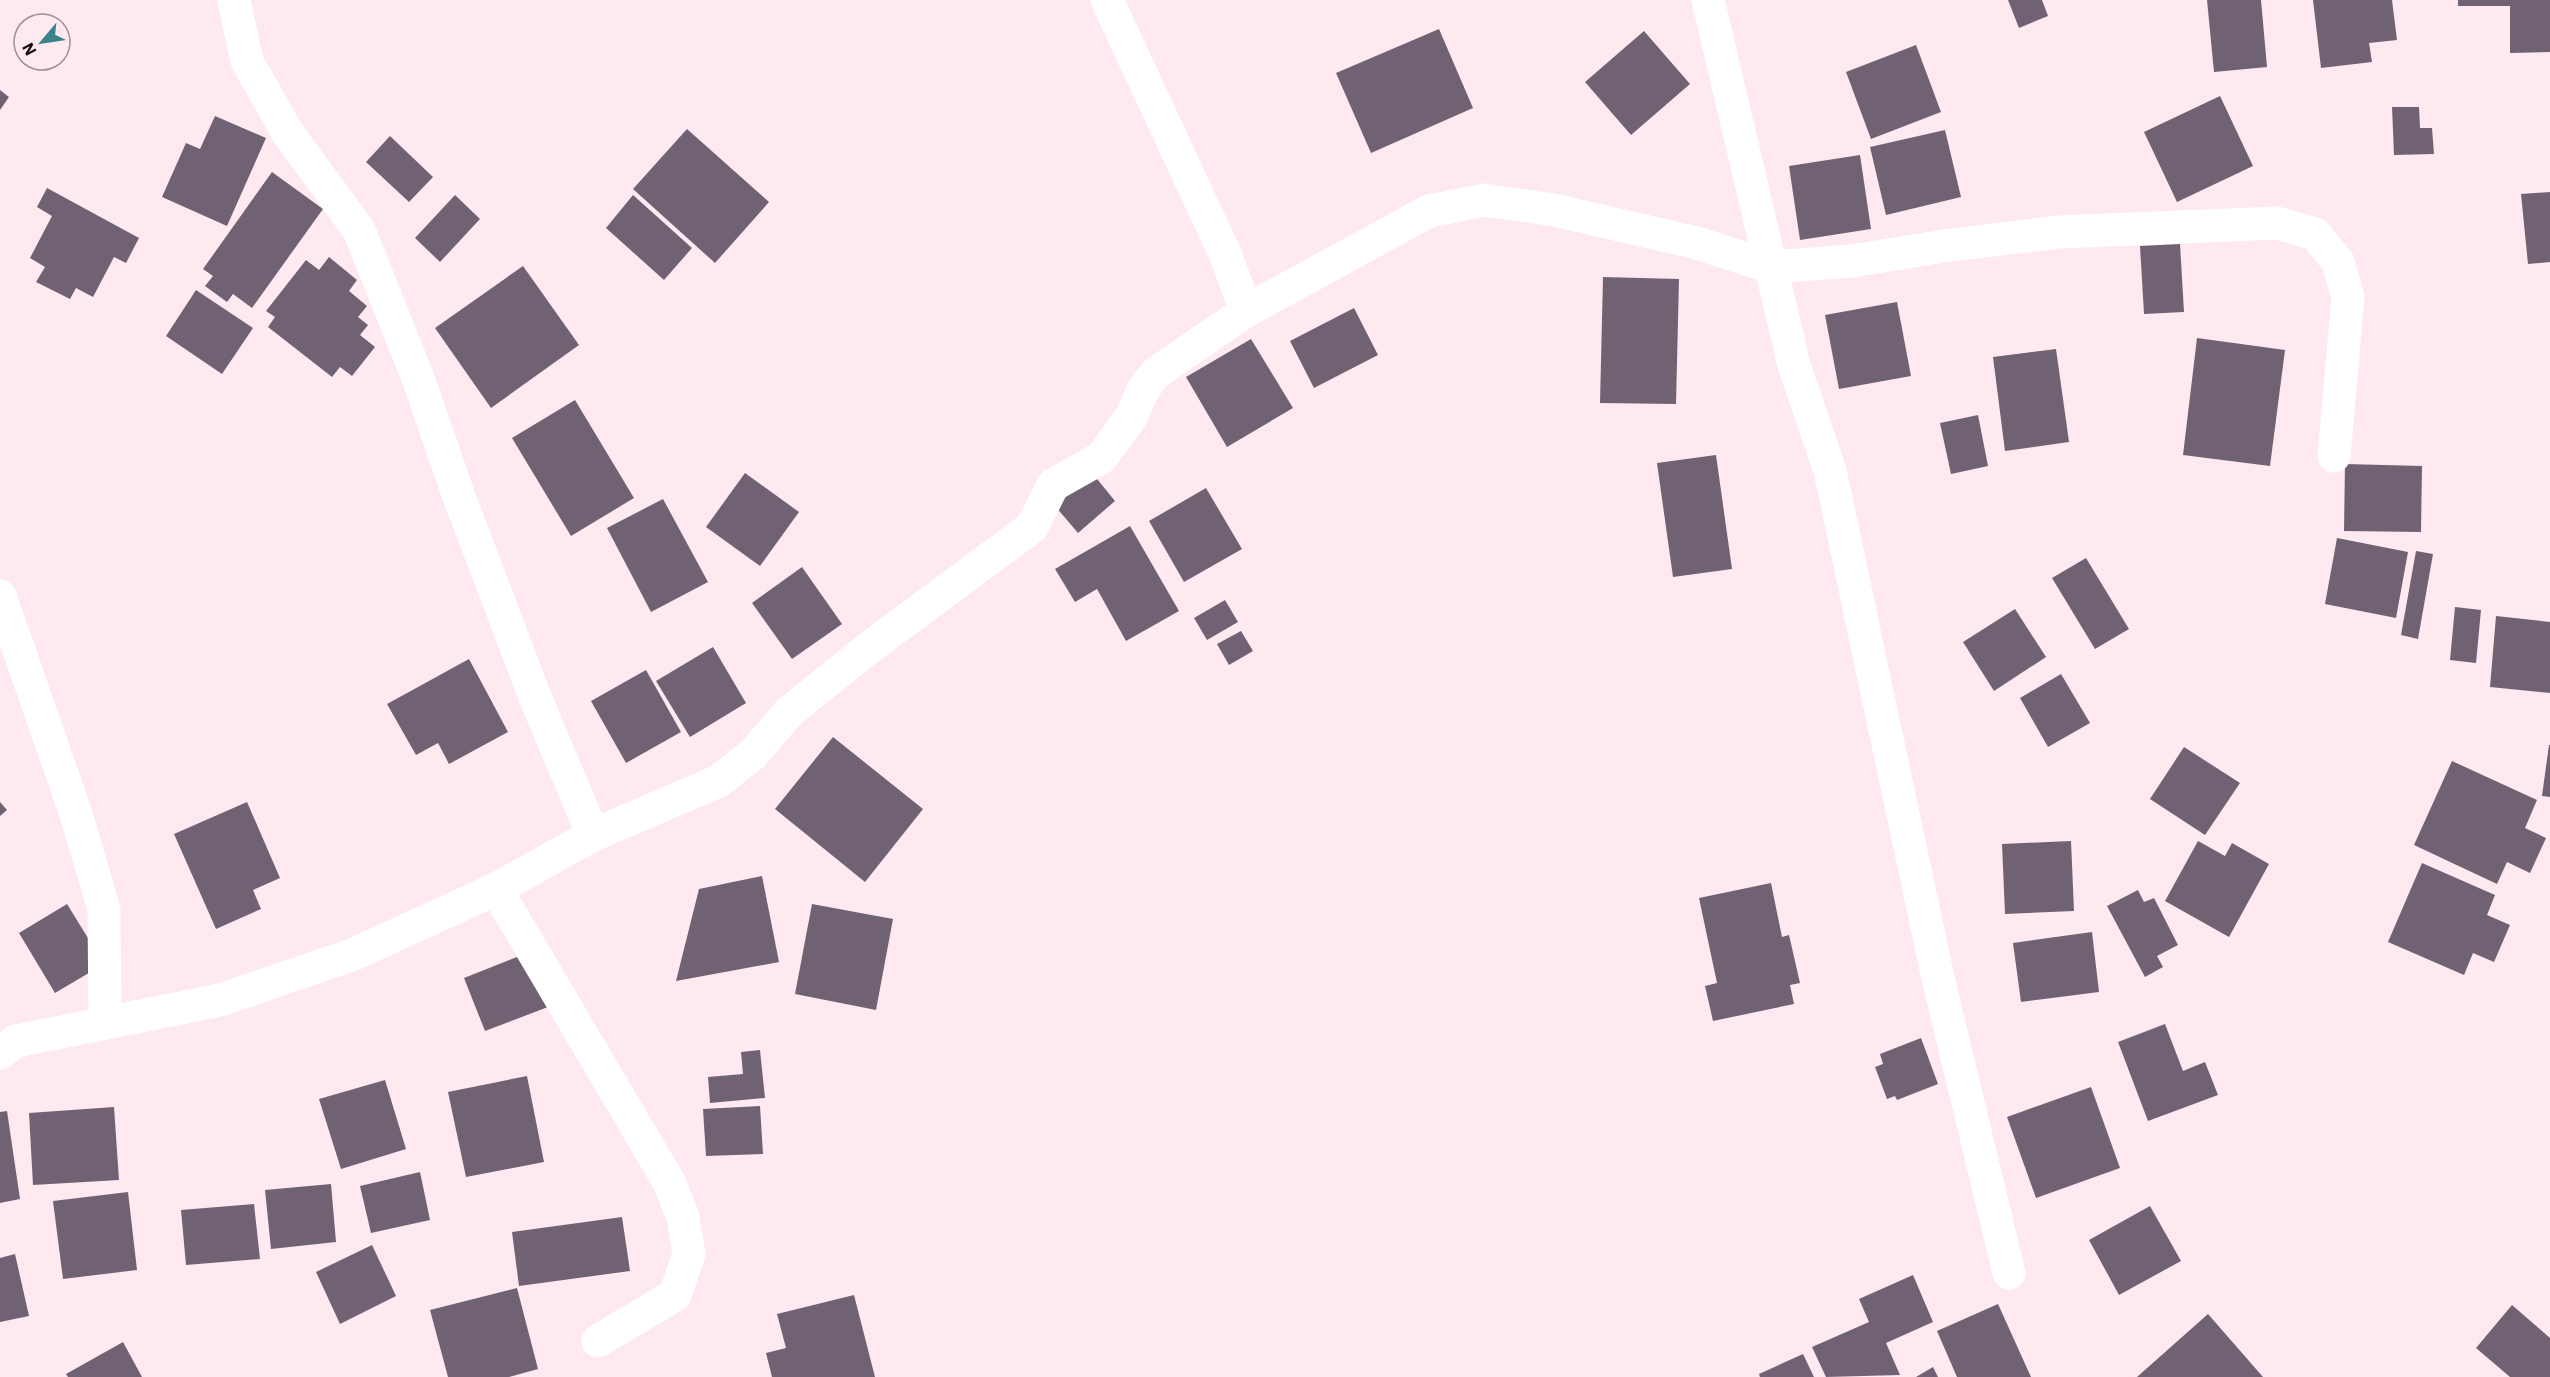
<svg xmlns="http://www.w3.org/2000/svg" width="2550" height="1377" font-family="'IBM Plex Sans',sans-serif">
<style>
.building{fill:#716273}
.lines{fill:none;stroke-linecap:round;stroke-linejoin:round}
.minor{stroke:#fff;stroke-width:33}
</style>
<rect width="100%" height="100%" fill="#fee9f1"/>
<g class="building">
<polygon points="2008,0 2042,0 2048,16 2019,28"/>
<polygon points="2207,0 2261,0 2267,67 2214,72"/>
<polygon points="2313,0 2392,0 2397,40 2369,43 2372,62 2321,68"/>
<polygon points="2458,0 2550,0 2550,52 2510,53 2510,6 2458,6"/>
<polygon points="1439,29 1473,108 1371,153 1336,73"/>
<polygon points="1644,31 1690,84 1631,135 1585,82"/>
<polygon points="1916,45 1941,112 1871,139 1846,72"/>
<polygon points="0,90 9,97 0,110"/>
<polygon points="2220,96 2253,166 2177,202 2144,132"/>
<polygon points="2392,107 2419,107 2420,128 2432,128 2434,154 2394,155"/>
<polygon points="215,116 266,138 227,226 162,197 186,143 200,149"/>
<polygon points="687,129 769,202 715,263 633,189"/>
<polygon points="1945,130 1961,197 1886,215 1870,147"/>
<polygon points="390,136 433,177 409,202 366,162"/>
<polygon points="1860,155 1871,229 1800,240 1789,166"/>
<polygon points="272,172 323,209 252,308 233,294 227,302 205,286 213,276 203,269"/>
<polygon points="47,188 139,238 126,263 114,257 93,297 76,288 70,299 36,282 45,267 30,258 52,216 37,207"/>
<polygon points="2550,192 2550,262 2528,264 2521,194"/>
<polygon points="455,195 480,219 440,262 415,238"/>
<polygon points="633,195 692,248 664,280 606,228"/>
<polygon points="2180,244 2184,312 2144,314 2140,246"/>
<polygon points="329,257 357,280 349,291 367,306 358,317 368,325 360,335 375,347 352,376 340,367 332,377 268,327 275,317 266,311 306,260 319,270"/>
<polygon points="523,266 579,345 491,408 435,328"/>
<polygon points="1603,277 1679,279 1676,404 1600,403"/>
<polygon points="196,290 253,328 222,374 166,336"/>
<polygon points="1897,302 1911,376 1839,389 1825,315"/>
<polygon points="1354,308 1378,355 1314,388 1290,341"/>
<polygon points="2197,338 2285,350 2270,466 2183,455"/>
<polygon points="1251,339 1293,408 1227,447 1186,377"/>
<polygon points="2056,349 2069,442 2005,451 1993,357"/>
<polygon points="575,400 634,498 571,536 512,438"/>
<polygon points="1978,415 1988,466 1951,474 1940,423"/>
<polygon points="1716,455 1732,569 1673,577 1657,463"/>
<polygon points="2345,464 2422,466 2421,532 2344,531"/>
<polygon points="745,473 799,512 760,566 706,527"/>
<polygon points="1093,474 1115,501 1078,533 1055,506"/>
<polygon points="1206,488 1242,549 1184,582 1149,521"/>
<polygon points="663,499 708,582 651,612 607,528"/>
<polygon points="1130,526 1179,611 1126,641 1097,589 1075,602 1055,569"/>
<polygon points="2337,538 2408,552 2396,618 2325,604"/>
<polygon points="2416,551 2433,554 2418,639 2401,635"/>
<polygon points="2086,558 2129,629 2095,649 2052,578"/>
<polygon points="802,567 842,624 792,659 752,603"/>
<polygon points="1225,600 1238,622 1207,640 1194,618"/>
<polygon points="2455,607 2481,610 2476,663 2450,660"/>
<polygon points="2015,609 2046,657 1994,691 1963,642"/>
<polygon points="2496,616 2550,622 2550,693 2490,687"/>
<polygon points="1241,631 1253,651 1229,665 1217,644"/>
<polygon points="713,647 746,703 690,737 656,681"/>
<polygon points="469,659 508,732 449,764 438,743 416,755 387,704"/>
<polygon points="646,670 681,732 626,763 591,701"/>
<polygon points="2061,674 2090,723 2048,747 2020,698"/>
<polygon points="833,737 923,809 865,882 775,809"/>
<polygon points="2549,745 2550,745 2550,797 2542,796"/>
<polygon points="2184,747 2240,783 2205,835 2150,799"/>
<polygon points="2452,761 2537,800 2525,828 2546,838 2530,873 2507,862 2497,884 2414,845"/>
<polygon points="0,802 7,810 0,816"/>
<polygon points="247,802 280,878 253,890 261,909 216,929 174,834"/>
<polygon points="2071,841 2074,911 2005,914 2002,844"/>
<polygon points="2198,841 2225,856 2232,843 2269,864 2229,937 2165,901"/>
<polygon points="2422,863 2495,895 2487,915 2510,925 2494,962 2473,953 2464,975 2388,942"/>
<polygon points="762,876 779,962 676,981 699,889"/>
<polygon points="1771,883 1782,937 1789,935 1800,983 1790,985 1794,1004 1713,1021 1705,986 1717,983 1699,898"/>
<polygon points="2138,890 2144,902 2154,898 2178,945 2157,956 2163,967 2145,977 2107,906"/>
<polygon points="67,904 104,964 55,993 19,933"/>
<polygon points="812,904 893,919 876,1010 795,994"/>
<polygon points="2092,932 2099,992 2021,1002 2013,943"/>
<polygon points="527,953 548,1007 485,1031 464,978"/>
<polygon points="2165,1024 2183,1071 2205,1062 2218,1095 2148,1121 2118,1042"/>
<polygon points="1921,1038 1938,1084 1897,1100 1895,1096 1887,1099 1875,1067 1883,1064 1880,1054"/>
<polygon points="760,1050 765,1098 710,1103 708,1077 743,1074 741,1052"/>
<polygon points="527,1076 544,1162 466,1177 448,1092"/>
<polygon points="385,1080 406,1149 341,1169 319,1099"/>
<polygon points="2091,1087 2120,1168 2036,1198 2007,1117"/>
<polygon points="760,1106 763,1154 706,1156 703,1109"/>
<polygon points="114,1107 119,1180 33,1185 29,1113"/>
<polygon points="7,1111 20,1199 0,1203 0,1112"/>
<polygon points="420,1172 430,1220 371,1233 360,1186"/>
<polygon points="331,1184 336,1242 271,1249 265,1190"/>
<polygon points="128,1192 137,1270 63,1279 53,1201"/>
<polygon points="254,1204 260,1259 186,1265 181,1210"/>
<polygon points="2150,1206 2181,1261 2119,1295 2089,1240"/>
<polygon points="622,1217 630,1271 519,1286 512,1232"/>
<polygon points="372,1245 396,1296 340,1324 316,1272"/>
<polygon points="15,1254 29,1316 0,1322 0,1258"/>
<polygon points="1913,1275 1933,1322 1886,1343 1900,1375 1826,1377 1812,1347 1869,1322 1859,1299"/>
<polygon points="517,1288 538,1369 509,1377 448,1377 430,1310"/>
<polygon points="854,1295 875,1377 772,1377 766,1353 786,1348 777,1314"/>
<polygon points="1998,1304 2031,1377 1957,1377 1937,1331"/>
<polygon points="2512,1305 2550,1338 2550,1377 2510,1377 2476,1348"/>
<polygon points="2208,1314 2263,1377 2137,1377"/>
<polygon points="123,1342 142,1377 68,1377 66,1374"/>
<polygon points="1803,1354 1814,1377 1760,1377 1759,1374"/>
<polygon points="1933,1367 1938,1377 1916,1377"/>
</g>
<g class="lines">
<g class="minor">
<polyline points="234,0 247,61 287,132 359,230 418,378 458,494 535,697 593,835"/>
<polyline points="1107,0 1226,256 1246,311"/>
<polyline points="1708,0 1794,365 1830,471 1937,974 2009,1273"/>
<polyline points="0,596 76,814 104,910 105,1023"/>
<polyline points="496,889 669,1182 683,1217 689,1254 675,1295 598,1341"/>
<polyline points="0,1053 16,1041 220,1000 352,955 496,889 593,835 719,781 753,754 789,712 870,647 1032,527 1053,485 1101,458 1131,417 1144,388 1156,373 1246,311 1429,211 1485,200 1554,210 1697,243 1771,267 1852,261 1944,246 2059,232 2277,223 2315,234 2338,262 2348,297 2334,456"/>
</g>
</g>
<g transform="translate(42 42) rotate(241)"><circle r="28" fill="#fee9f1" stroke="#9f8f96" stroke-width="1.5"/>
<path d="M0-4.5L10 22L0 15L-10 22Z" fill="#3b838a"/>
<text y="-9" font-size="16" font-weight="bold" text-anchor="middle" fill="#11090d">N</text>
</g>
</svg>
